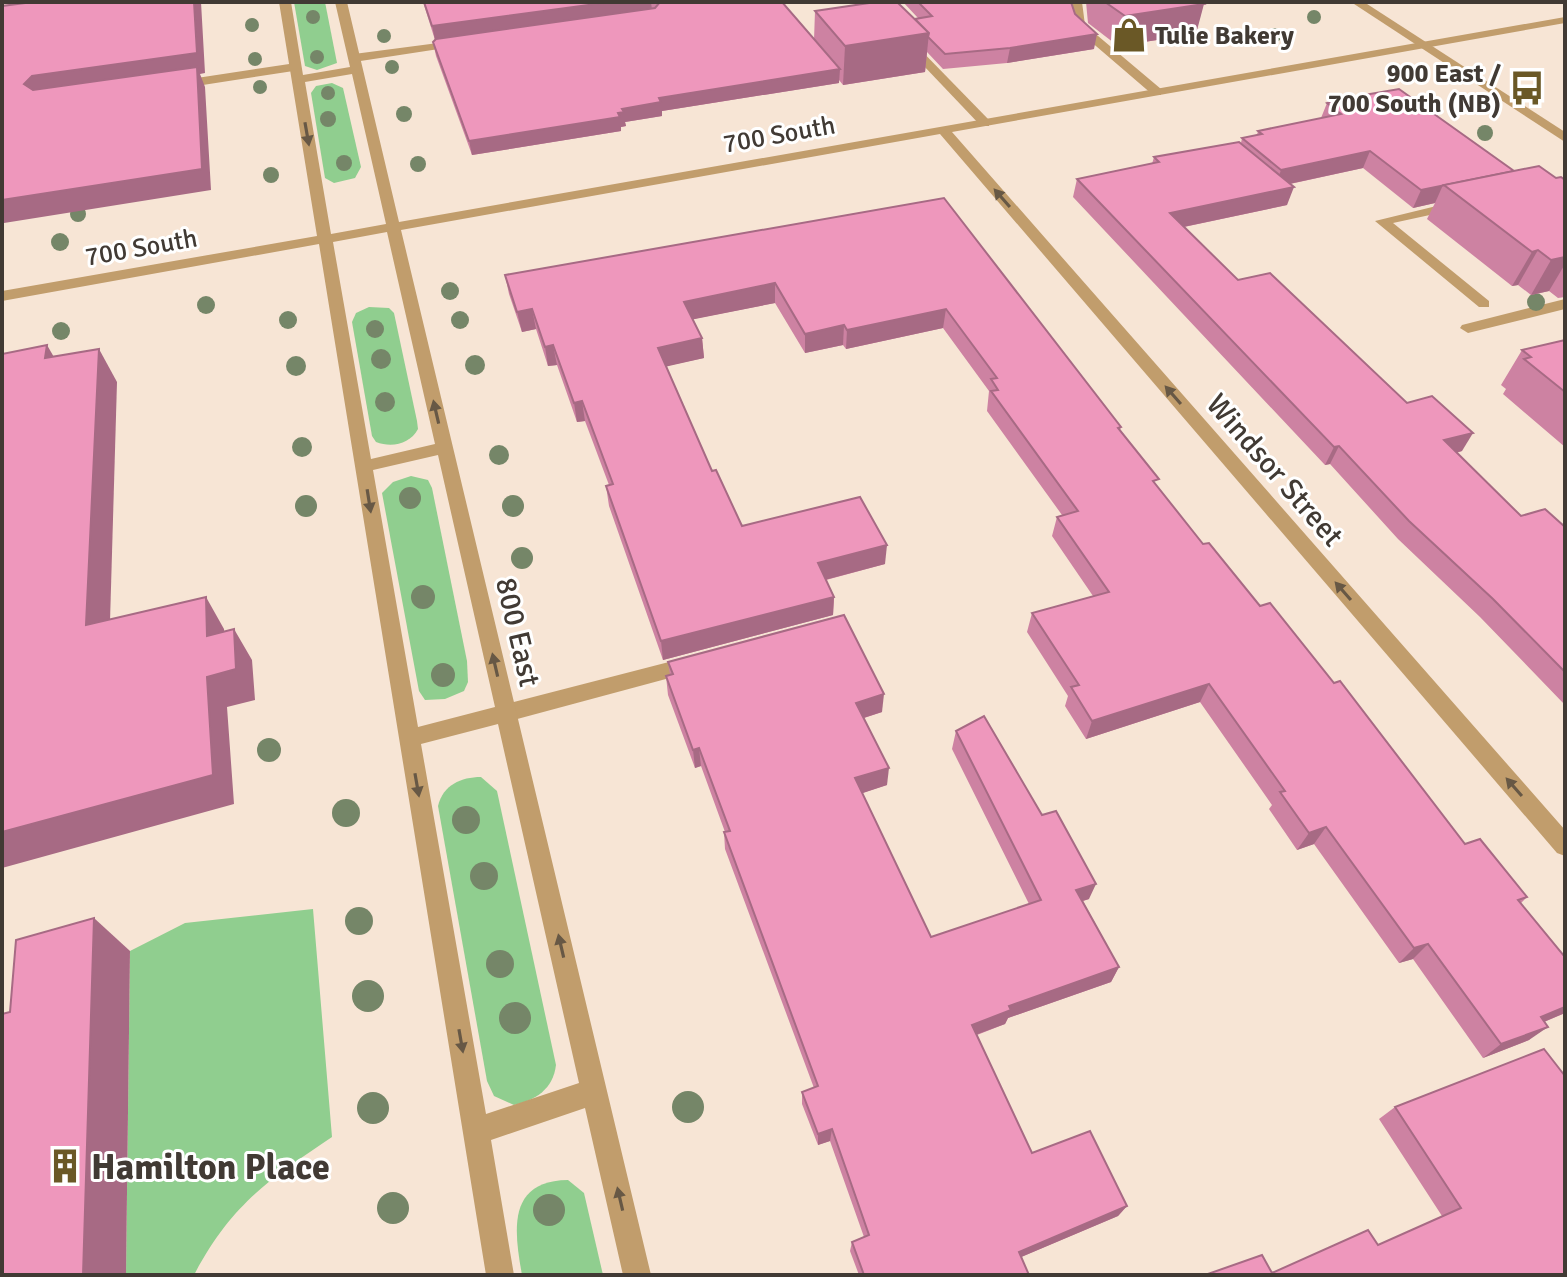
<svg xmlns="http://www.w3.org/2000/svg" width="1567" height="1277" font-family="Signika,sans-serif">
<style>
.green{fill:#90ce8f}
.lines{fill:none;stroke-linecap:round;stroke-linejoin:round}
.service{fill:#c19d6c;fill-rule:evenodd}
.minor{fill:#c19d6c;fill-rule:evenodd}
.tertiary{fill:#c19d6c;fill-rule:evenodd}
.tree{fill:#758668}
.wall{fill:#cd82a2}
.shaded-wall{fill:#a76a84}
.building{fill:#ee97bc;stroke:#a76a84;stroke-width:2}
.oneway{fill:#675845}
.labels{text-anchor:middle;stroke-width:6;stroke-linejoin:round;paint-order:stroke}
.far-poi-label{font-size:26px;font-weight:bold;fill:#413a34;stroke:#fff;text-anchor:start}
.far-street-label{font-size:26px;fill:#413a34;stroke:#fff}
.street-label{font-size:30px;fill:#413a34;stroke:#fff}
.near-poi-label{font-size:36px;font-weight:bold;fill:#413a34;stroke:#fff;text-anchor:start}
</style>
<rect width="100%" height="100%" fill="#f7e5d5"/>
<g class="green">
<polygon points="294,2 325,2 337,63 317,70 305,66"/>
<polygon points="332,83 343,88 361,167 355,178 334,183 325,178 311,93 316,86"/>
<path d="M369,307L389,308L394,313L417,421L418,429C410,444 392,448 376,442L372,436L352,322L356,313Z"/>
<polygon points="411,476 428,480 432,488 467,661 468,682 464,691 445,699 425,700 419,691 382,493 393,482"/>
<path d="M481,777L497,791L556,1065C553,1089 536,1100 514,1105L494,1096L487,1081L438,806C443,785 461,777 481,777Z"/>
<path d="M313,909L332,1137C268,1180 231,1205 194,1275H126L130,951L185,923Z"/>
<path d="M568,1180L584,1193L603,1275H522C514,1230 507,1181 568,1180Z"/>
</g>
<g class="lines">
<g class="service">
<polygon points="1070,2 1082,2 1085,25 1161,89 1161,95 1153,95 1075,28"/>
<polygon points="461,40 467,43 465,45 354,62 348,58 354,54"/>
<polygon points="903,40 911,40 989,120 989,126 981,126 903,44"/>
<polygon points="296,63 300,64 300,70 177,89 171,85 177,81"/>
<polygon points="1457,201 1462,202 1462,208 1393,223 1489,301 1489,307 1479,307 1375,221"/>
<polygon points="1565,299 1565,309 1468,333 1460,328 1462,325"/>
<polygon points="696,655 703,657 706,663 703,669 506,722 499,719 495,713 499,707 506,704"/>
</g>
<path class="minor" d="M279,2H291L303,75L350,67L335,2H347L399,222L1565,17V23L952,132L1565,830V856L1557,853L940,134L401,230L651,1275H623L585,1108L491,1140L514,1275H486L319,244L2,301V291L317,236ZM352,74L386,224L331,234L305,82ZM387,232L435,444L371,459L333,242ZM438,455L495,707L418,727L373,470ZM498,724L579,1083L486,1114L421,744Z"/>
<polygon class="tertiary" points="1351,2 1364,2 1565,132 1565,142"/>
</g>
<g class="tree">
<circle cx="313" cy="17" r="7"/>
<circle cx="1314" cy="17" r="7"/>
<circle cx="252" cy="25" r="7"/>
<circle cx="1275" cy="35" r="7"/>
<circle cx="384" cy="36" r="7"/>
<circle cx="317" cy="57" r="7"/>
<circle cx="255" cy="59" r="7"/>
<circle cx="392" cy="67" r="7"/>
<circle cx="260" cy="87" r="7"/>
<circle cx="328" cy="93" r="7"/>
<circle cx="404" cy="114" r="8"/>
<circle cx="328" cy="119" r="8"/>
<circle cx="1485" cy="133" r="8"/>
<circle cx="344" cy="163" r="8"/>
<circle cx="418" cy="164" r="8"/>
<circle cx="271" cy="175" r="8"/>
<circle cx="78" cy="214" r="8"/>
<circle cx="60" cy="242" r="9"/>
<circle cx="450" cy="291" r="9"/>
<circle cx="1536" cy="302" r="9"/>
<circle cx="206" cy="305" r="9"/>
<circle cx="288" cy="320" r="9"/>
<circle cx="460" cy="320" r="9"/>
<circle cx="375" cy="329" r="9"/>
<circle cx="61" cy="331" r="9"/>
<circle cx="381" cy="359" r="10"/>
<circle cx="475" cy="365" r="10"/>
<circle cx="296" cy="366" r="10"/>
<circle cx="385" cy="402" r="10"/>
<circle cx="302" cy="447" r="10"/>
<circle cx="499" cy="455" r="10"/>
<circle cx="410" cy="498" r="11"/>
<circle cx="306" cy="506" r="11"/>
<circle cx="513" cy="506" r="11"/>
<circle cx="522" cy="558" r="11"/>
<circle cx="423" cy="597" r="12"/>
<circle cx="443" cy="675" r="12"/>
<circle cx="269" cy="750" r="12"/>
<circle cx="346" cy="813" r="14"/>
<circle cx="466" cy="820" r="14"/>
<circle cx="484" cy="876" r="14"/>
<circle cx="359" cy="921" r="14"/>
<circle cx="500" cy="964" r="14"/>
<circle cx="368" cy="996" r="16"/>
<circle cx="515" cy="1018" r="16"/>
<circle cx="688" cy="1107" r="16"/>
<circle cx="373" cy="1108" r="16"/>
<circle cx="393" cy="1208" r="16"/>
<circle cx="549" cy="1210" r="16"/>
</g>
<g class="wall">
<polygon points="423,2 782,2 814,40 815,11 915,19 918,18 903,2 1071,2 1075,14 1094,49 1007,63 943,69 927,52 925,72 843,85 839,80 839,83 662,111 662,116 625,122 626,126 621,127 621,131 472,155 436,56 433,42 435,40"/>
<polygon points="1086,2 1201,2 1196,34 1118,46 1088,23"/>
<polygon points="1327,103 1514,171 1565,180 1565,297 1558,298 1549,291 1531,295 1518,285 1512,286 1427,219 1435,203 1413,208 1363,168 1290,184 1287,205 1184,227 1238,280 1407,403 1462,451 1456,453 1521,516 1565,527 1565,705 1480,617 1398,539 1330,464 1325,465 1073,197 1077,179 1152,164 1154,157 1241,143 1242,138 1257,135 1258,131 1321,118"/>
<polygon points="944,198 1121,427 1120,430 1157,486 1203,544 1260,606 1465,844 1527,897 1521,903 1565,1013 1544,1022 1529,1040 1483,1058 1413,959 1399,963 1314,844 1297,850 1269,809 1272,805 1200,702 1086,739 1065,706 1068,696 1027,632 1032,613 1093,596 1052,536 1057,517 1062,515 987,411 989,391 943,328 846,349 843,345 805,353 775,303 693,319 702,338 704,358 666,366 712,471 742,526 885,564 826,580 834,597 833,615 663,660 609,506 606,486 609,485 585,421 577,422 557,365 548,366 536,329 522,332 509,294 505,275"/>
<polygon points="1565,340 1565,447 1503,394 1506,389 1501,385 1522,350"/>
<polygon points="668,662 882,712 864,718 887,785 862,793 931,937 1029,904 952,749 956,731 1089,899 1083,901 1119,967 1111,982 1008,1018 1005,1024 977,1035 1032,1153 1127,1206 1118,1216 1021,1257 1029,1275 859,1275 850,1251 852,1242 864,1237 830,1141 818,1145 802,1104 802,1092 814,1088 725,849 724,832 725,832 701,766 695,768 668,695 666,676 670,675"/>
<polygon points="1395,1107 1565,1275 1272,1273 1378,1245 1442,1216 1379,1119"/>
</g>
<g class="shaded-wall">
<polygon points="194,2 201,2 205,73 200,74 205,87 211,190 4,223 3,230 2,230 2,200 43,97 24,84 32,76"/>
<polygon points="611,2 651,2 652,10 435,40 432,26"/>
<polygon points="1204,4 1196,34 1118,46 1125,16"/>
<polygon points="929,33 925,72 843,85 845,46"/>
<polygon points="1097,34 1094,49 1007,63 1010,48"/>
<polygon points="840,69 839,83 662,111 662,116 625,122 626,126 621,127 621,131 472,155 469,141 618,113 622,109 659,98"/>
<polygon points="1370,151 1363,168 1275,187 1281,170"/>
<polygon points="1443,185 1435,203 1413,208 1421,190"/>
<polygon points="1294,187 1287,205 1164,231 1170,213"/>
<polygon points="1538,250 1518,285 1512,286 1532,252"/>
<polygon points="1565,257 1565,264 1549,291 1531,295 1551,260"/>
<polygon points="775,283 775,303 685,321 684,302"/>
<polygon points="532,309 536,329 522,332 517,312"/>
<polygon points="946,309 943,328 846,349 847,330"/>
<polygon points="844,325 843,345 805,353 805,334"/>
<polygon points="702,338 704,358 660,368 658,348"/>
<polygon points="47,345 66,378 45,358"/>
<polygon points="553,345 557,365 548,366 545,347"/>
<polygon points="99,349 117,382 109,656 86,625"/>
<polygon points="582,401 585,421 577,422 574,403"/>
<polygon points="1473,433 1462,451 1433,459 1444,440"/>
<polygon points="1339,446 1330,464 1325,465 1334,447"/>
<polygon points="887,545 885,564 817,582 818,563"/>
<polygon points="206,597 224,629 226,667 207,636"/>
<polygon points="834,597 833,615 663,660 661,641"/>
<polygon points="234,629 252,660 255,700 227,707 234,804 2,868 2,832 207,677"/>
<polygon points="1209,684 1200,702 1086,739 1092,721"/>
<polygon points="884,694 882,712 854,721 856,703"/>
<polygon points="699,748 701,766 695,768 693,750"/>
<polygon points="889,768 887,785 854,796 855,778"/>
<polygon points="1326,827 1314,844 1297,850 1309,833"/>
<polygon points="1096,884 1089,899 1069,905 1076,890"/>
<polygon points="94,918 130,951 126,1275 83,1275"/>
<polygon points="1428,944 1413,959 1399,963 1414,948"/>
<polygon points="1119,967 1111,982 1008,1018 1005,1024 967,1038 972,1025 1009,1006"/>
<polygon points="1565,1007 1565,1013 1522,1031 1541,1017"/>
<polygon points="1548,1027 1529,1040 1483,1058 1501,1044"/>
<polygon points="832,1129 830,1141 818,1145 818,1134"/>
<polygon points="1127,1206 1118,1216 1012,1261 1019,1252"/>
</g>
<g class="building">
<polygon points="33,2 194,2 197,53 32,76 24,84 33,90 197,67 202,169 2,200 2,6"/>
<polygon points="424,2 611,2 432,26"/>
<polygon points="660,2 782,2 840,69 659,98 661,102 622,109 624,112 618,113 620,117 469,141 433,42 436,39 655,8"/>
<polygon points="876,2 897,2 929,33 845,46 815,11"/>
<polygon points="918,2 1071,2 1075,14 1097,34 1010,48 945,54 928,37 929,33 915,19 932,16"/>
<polygon points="1105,2 1201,2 1204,4 1125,16"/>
<polygon points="1399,89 1514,171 1421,190 1370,151 1281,170 1242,138 1262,134 1258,131 1341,114 1327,103 1335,100"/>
<polygon points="1239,142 1294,187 1170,213 1238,280 1270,273 1407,403 1432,396 1473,433 1444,440 1521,516 1545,509 1565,527 1565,672 1493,599 1409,521 1339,446 1334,447 1077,179 1159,162 1154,157"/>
<polygon points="1539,166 1556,178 1561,177 1565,180 1565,257 1551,260 1538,250 1532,252 1444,185"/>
<polygon points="944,198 1121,427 1118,428 1159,479 1153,481 1203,544 1209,543 1260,606 1270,603 1334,683 1340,681 1465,844 1480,839 1527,897 1518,900 1565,957 1565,1007 1541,1017 1548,1027 1501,1044 1428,944 1414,948 1326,827 1309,833 1280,792 1285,791 1209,684 1092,721 1071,687 1079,685 1032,613 1109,592 1057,517 1078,511 991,391 998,390 991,379 997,378 946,309 847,330 844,325 805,334 775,283 684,302 702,338 658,348 712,471 716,470 742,526 860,497 887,545 818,563 834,597 661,641 606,486 613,484 582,401 574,403 553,345 545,347 532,309 517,312 505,275"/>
<polygon points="1565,340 1565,392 1524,359 1531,357 1522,350"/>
<polygon points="47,345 45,358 99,349 86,625 206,597 207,636 234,629 236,669 207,677 213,775 2,832 2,354"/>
<polygon points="844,615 884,694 856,703 889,768 855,778 931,937 1041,900 956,731 984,716 1042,815 1056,811 1096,884 1076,890 1119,967 1009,1006 1011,1010 972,1025 1032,1153 1090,1131 1127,1206 1019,1252 1029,1275 864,1275 852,1242 869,1235 832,1129 818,1134 802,1092 818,1086 724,832 730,831 699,748 693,750 666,676 673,674 668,662"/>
<polygon points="94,918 83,1275 2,1275 2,1014 10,1012 16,940"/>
<polygon points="1544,1049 1565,1076 1565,1275 1205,1275 1262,1255 1272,1273 1368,1230 1378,1245 1461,1208 1395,1107"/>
</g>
<defs><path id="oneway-solid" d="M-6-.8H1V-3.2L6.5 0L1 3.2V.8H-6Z" transform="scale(2)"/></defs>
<g class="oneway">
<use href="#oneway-solid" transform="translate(307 134) rotate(80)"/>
<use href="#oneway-solid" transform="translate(1002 198) rotate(-131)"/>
<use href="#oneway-solid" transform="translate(1173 395) rotate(-131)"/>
<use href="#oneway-solid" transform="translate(436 412) rotate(-103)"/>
<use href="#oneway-solid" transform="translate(369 501) rotate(81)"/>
<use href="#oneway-solid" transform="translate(1343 591) rotate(-131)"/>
<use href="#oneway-solid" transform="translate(495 665) rotate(-103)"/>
<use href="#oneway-solid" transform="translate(417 785) rotate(80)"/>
<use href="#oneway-solid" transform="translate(1514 787) rotate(-131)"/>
<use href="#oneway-solid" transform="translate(561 946) rotate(-103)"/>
<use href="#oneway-solid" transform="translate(461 1041) rotate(80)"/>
<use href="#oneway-solid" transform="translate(620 1199) rotate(-103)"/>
</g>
<defs>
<g id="shop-bare" transform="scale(2.76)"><path d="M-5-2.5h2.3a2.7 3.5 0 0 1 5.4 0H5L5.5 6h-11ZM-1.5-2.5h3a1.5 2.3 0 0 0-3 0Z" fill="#6a5826" stroke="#fff" stroke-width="2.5" paint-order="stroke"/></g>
<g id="bus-bare" transform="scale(2.76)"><path d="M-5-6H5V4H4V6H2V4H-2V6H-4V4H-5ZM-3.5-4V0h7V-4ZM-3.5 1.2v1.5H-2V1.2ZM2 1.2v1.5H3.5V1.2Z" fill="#6a5826" stroke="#fff" stroke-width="2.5" paint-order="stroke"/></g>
<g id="building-bare" transform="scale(2.76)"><path d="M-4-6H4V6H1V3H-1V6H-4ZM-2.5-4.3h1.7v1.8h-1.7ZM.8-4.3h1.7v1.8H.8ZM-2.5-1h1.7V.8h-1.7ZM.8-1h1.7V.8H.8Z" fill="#6a5826" stroke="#fff" stroke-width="2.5" paint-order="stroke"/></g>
</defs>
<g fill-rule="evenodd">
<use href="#shop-bare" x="1129" y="35"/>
<use href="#bus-bare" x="1527" y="88"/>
<use href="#building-bare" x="65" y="1166"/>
</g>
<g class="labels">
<g class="far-poi-label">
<text x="1155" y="44">Tulie Bakery</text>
<text x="1501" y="82" text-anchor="end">900 East /<tspan x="1501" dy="30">700 South (NB)</tspan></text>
</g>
<g class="far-street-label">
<text transform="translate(779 134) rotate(-10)" y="9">700 South</text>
<text transform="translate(141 247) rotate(-10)" y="9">700 South</text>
</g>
<g class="street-label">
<text transform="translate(1275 470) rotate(49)" y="10">Windsor Street</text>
<text transform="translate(518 632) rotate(77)" y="10">800 East</text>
</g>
<g class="near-poi-label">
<text x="91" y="1179">Hamilton Place</text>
</g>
</g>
<rect width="1567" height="1277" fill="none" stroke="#413a34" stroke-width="8"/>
</svg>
